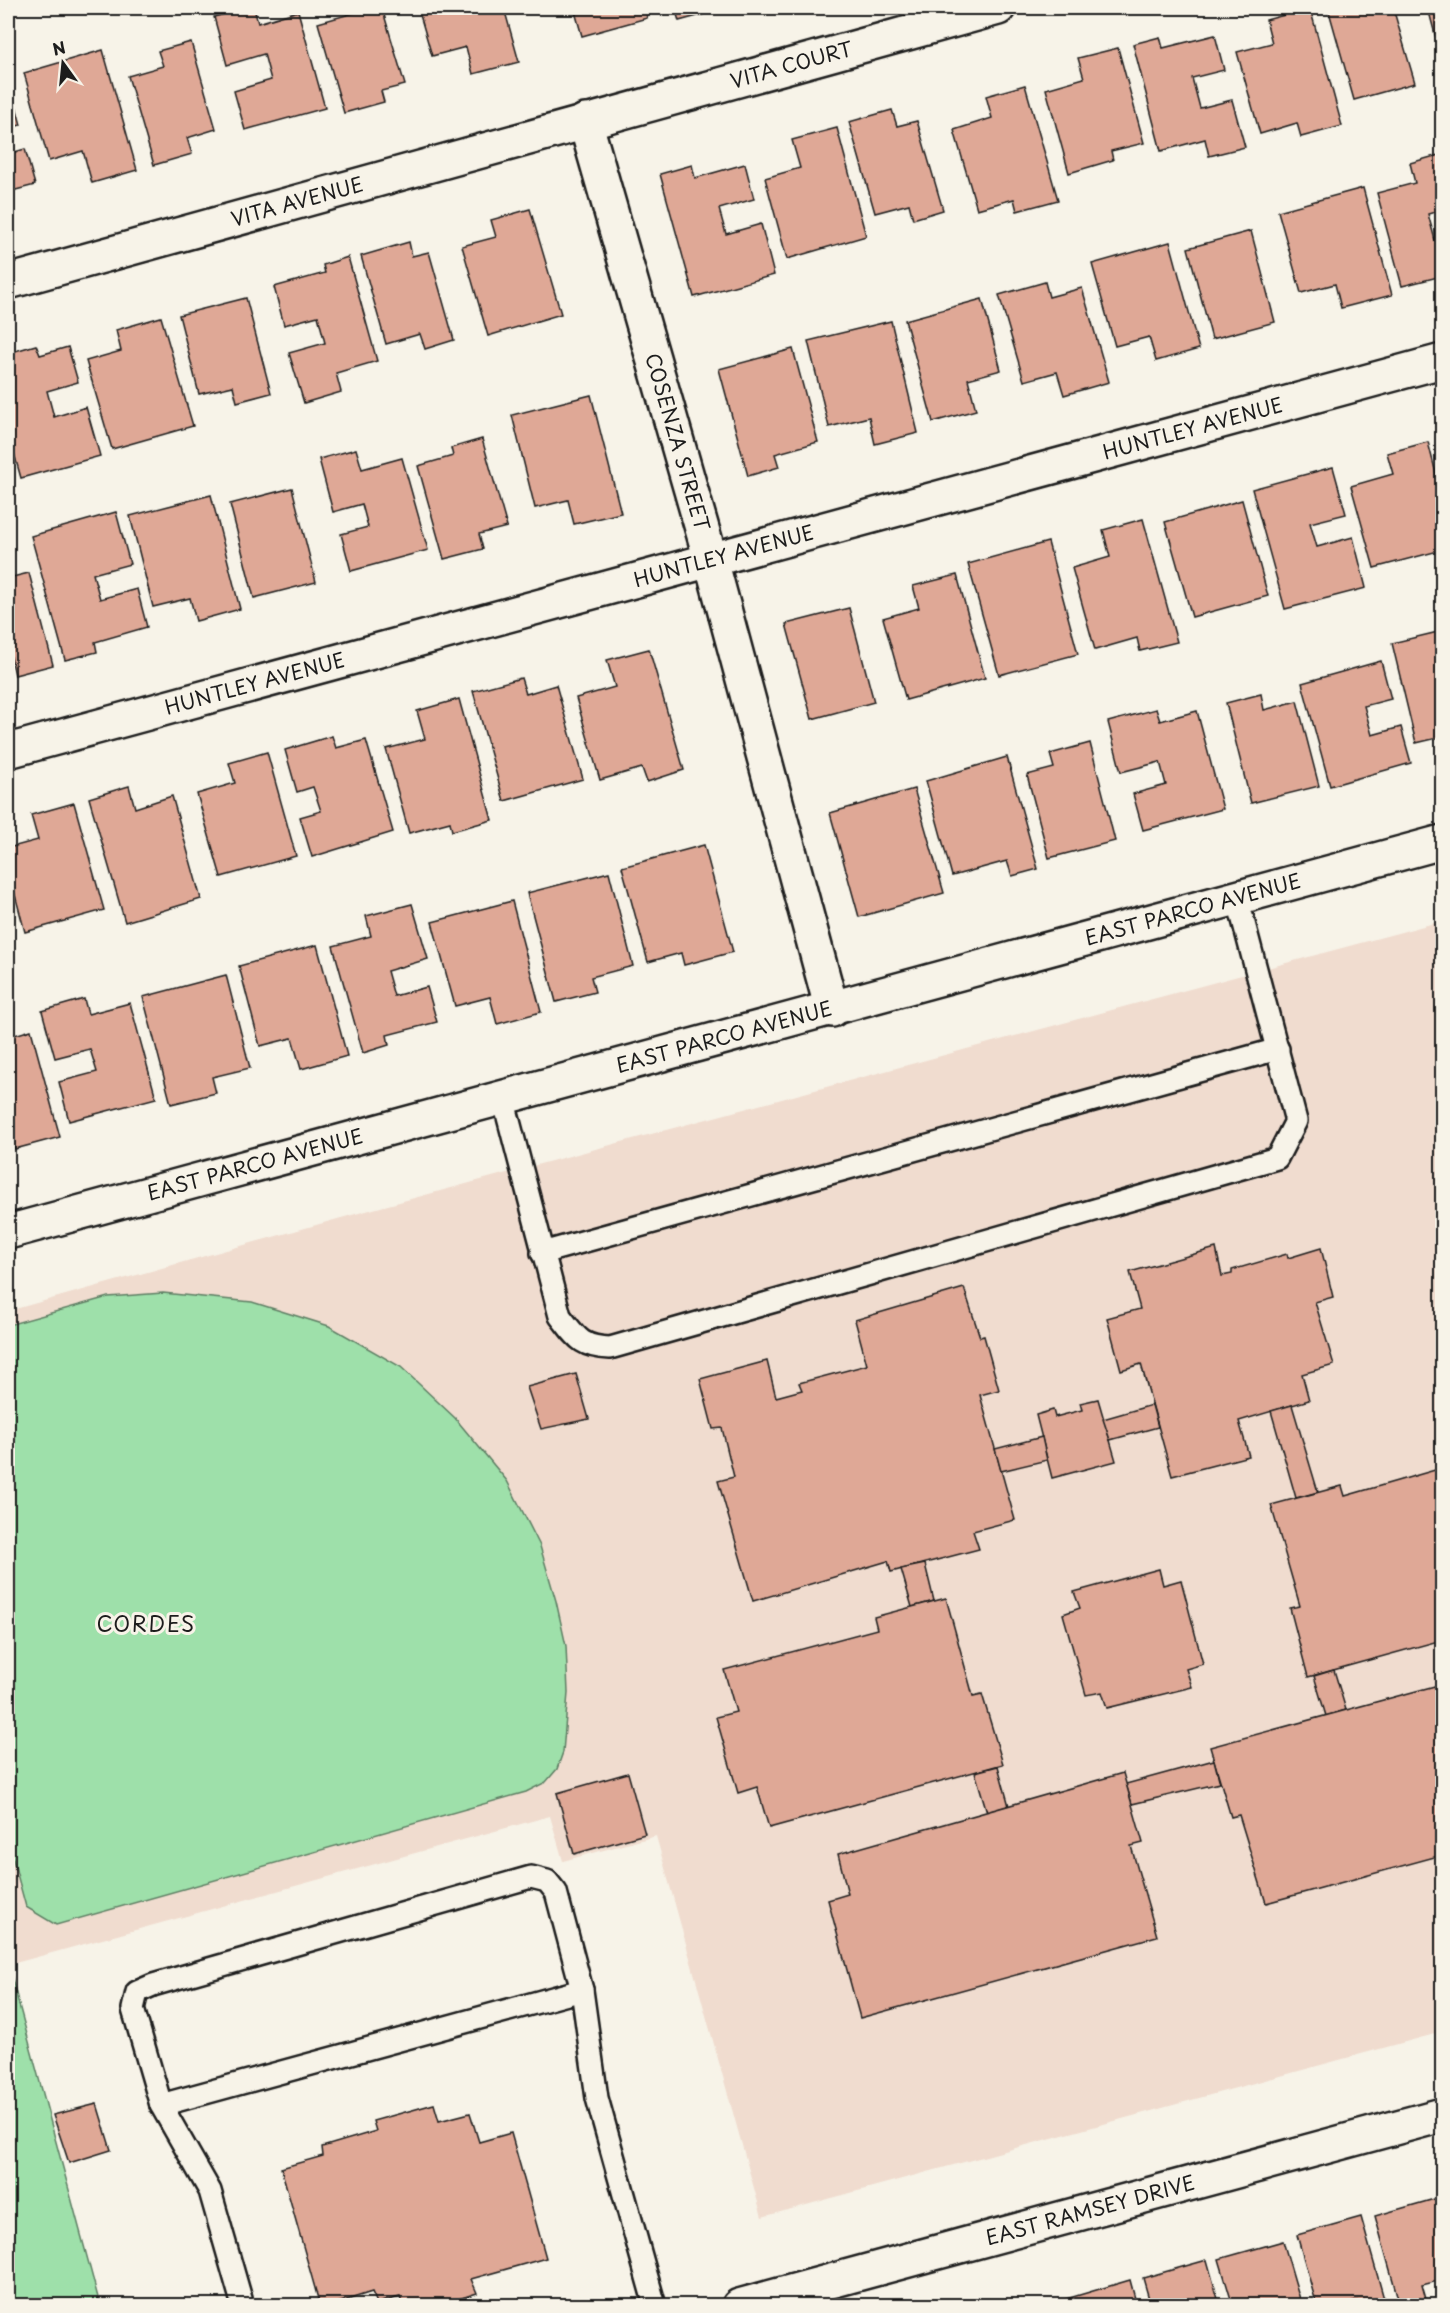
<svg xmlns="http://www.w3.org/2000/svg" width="1450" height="2313" font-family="'Playpen Sans',sans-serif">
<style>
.built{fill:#f0dccf}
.green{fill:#9ee0aa;stroke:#5d7e63;stroke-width:1.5}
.building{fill:#dfa896;stroke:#1c1c1c;stroke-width:1.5}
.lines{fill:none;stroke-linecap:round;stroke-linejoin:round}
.lane-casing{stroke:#1c1c1c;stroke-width:26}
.street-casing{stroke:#1c1c1c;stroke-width:38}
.lane{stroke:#f7f3e8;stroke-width:21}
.street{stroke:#f7f3e8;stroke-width:33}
.labels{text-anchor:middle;stroke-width:6;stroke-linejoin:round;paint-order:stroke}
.street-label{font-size:20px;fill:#1c1c1c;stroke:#f7f3e8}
.neighbourhood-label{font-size:21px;letter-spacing:1.5px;fill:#1c1c1c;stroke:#f7f3e8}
</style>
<rect width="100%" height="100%" fill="#f7f3e8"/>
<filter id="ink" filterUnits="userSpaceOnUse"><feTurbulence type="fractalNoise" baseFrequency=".0167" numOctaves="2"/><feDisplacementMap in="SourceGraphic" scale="12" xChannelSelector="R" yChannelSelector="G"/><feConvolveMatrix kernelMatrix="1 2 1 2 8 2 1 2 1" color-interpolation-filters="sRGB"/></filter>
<g filter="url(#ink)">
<polygon class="built" points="1442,921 1442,2032 762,2217 656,1836 563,1861 550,1816 8,1965 8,1311 377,1208"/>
<g class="green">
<polygon points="163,1293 252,1302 329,1326 401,1367 455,1418 507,1481 540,1546 556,1601 566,1646 568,1693 563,1752 557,1769 546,1782 526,1792 56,1925 26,1907 8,1841 8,1325 108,1297"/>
<polygon points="8,1964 100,2305 8,2305"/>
</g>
<g class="building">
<polygon points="246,8 254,8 258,23 298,11 325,108 245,130 234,91 271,80 264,54 227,65 214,17"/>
<polygon points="356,8 382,8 405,85 381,91 384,102 344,113 318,23 357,12"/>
<polygon points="418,8 504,8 519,62 473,74 466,47 432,56"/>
<polygon points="574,8 645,8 647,18 582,36"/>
<polygon points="675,8 727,8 679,21"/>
<polygon points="1310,8 1342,126 1301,137 1297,123 1260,134 1237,52 1272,43 1266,20"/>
<polygon points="1328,8 1393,8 1415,83 1354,100"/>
<polygon points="1428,8 1442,8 1442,61"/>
<polygon points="1215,35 1224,70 1192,78 1200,108 1232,100 1245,147 1209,156 1205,139 1161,151 1133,44 1160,37 1163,48"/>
<polygon points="191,42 216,129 187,138 192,154 154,165 128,76 163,66 158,51"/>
<polygon points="1118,48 1144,143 1111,151 1113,160 1069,173 1046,89 1084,78 1078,58"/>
<polygon points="103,50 137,170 92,183 83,151 49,161 24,73"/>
<polygon points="8,76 21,125 8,128"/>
<polygon points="1025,85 1058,200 1017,211 1014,199 977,209 954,130 992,118 986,96"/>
<polygon points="892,110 897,126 917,121 943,210 913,219 909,204 875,213 849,122"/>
<polygon points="837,128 866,236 787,259 765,178 800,168 792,140"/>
<polygon points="25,149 35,185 8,192 8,154"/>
<polygon points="1442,154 1442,210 1428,214 1435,240 1442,238 1442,276 1402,286 1377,193 1415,183 1410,163"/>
<polygon points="745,164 754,199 719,209 726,234 761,224 774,275 694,297 660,174 692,165 695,178"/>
<polygon points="1363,188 1392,295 1341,308 1335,284 1301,293 1278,211"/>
<polygon points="530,209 561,314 488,336 462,246 496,237 491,220"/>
<polygon points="1251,231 1275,322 1212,339 1188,248"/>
<polygon points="409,242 412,256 429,252 454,340 425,349 420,334 386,344 361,256"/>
<polygon points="1170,242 1199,349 1156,361 1149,337 1115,346 1092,264"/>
<polygon points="348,257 377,361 336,373 341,392 304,403 289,353 325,343 318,316 284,325 274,287 325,273 323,265"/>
<polygon points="1045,282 1049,297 1082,288 1109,382 1064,395 1057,372 1024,381 999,295"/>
<polygon points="246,298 271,393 237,402 233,386 199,394 179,315"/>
<polygon points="982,299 1001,370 968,379 976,410 933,422 905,320"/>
<polygon points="161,317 193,426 112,449 86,361 121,351 116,330"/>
<polygon points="891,321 918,433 875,444 869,417 829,427 808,341"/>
<polygon points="36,345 40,355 68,347 78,382 47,391 54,417 86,407 100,456 21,478 8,432 8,353"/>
<polygon points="793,349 818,442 775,454 779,467 748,476 719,369"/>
<polygon points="591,395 621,513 574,524 568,500 535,508 512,415"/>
<polygon points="482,439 507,527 479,534 483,549 444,559 418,466 453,456 451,448"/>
<polygon points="1428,442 1442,497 1442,550 1374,568 1351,486 1393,474 1387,453"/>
<polygon points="356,449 362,469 402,458 428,550 351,571 341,534 368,527 362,504 333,512 319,459"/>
<polygon points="1333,467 1346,514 1310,523 1317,547 1353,537 1366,588 1285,609 1252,489"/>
<polygon points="292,488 316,582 254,598 230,504"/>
<polygon points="211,495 240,609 196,621 190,598 153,607 130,516"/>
<polygon points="1242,500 1268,596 1192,617 1165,522"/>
<polygon points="116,512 130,564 93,574 100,599 137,589 147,627 95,642 97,652 65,660 31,536"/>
<polygon points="1143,519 1177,642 1140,651 1137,638 1095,650 1072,568 1110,557 1103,530"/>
<polygon points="1048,542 1078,654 999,675 968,564"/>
<polygon points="29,573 53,665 15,675 11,657 8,658 8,578"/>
<polygon points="957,575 985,678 906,700 883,618 919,608 913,586"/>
<polygon points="849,608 874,702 812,719 786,624"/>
<polygon points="1442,631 1442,737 1416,743 1392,643"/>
<polygon points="649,649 684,770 647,782 642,768 600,780 576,698 615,687 607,660"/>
<polygon points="1381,661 1391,699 1364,706 1372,735 1401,727 1411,763 1330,786 1302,683"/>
<polygon points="521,678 526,694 556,685 583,779 504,801 473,691"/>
<polygon points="1261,694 1264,710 1297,701 1319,786 1251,803 1226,703"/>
<polygon points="459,699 492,820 452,831 450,822 409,833 386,749 425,739 417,711"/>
<polygon points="1156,709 1160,721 1197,711 1223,809 1143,830 1133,794 1166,785 1160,762 1121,772 1108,722"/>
<polygon points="332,736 336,748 366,740 393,832 312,857 300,817 321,811 313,787 297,792 285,750"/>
<polygon points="1090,743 1115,841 1049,858 1027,775 1054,768 1050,754"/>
<polygon points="267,752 296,856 221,877 197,794 235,783 229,763"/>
<polygon points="1007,757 1038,869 1012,876 1007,861 952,876 926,781"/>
<polygon points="129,786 135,808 172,796 201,899 125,922 89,798"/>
<polygon points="914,789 944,893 859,917 830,813"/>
<polygon points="74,803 104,910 25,932 8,869 8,848 38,840 31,815"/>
<polygon points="704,845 733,952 684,965 681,953 648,962 622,867"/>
<polygon points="609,872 633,966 591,977 595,992 556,1002 527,893"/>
<polygon points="512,901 541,1012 497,1024 490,997 455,1006 432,922"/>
<polygon points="412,904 428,959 387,971 394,996 427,987 437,1022 387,1035 389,1045 363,1053 333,946 371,936 366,916"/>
<polygon points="317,945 347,1056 301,1069 292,1038 260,1046 239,966"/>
<polygon points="226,975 250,1068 212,1077 216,1093 171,1104 143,997"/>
<polygon points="84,999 88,1014 130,1003 156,1098 69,1121 59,1082 97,1072 90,1049 55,1058 42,1011"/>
<polygon points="31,1030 60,1137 15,1149 8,1125 8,1037"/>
<polygon points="1216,1248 1222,1276 1232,1274 1232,1270 1287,1254 1288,1258 1321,1248 1333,1297 1315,1302 1334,1365 1302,1374 1309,1400 1239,1421 1249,1456 1172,1476 1141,1364 1121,1370 1107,1318 1140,1309 1130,1272"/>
<polygon points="964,1288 980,1337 984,1336 999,1390 980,1395 1015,1520 973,1531 979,1549 891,1572 888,1561 753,1601 718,1481 734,1477 722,1428 713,1429 700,1379 767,1361 776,1397 802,1390 799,1383 867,1365 855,1320"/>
<polygon points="576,1374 589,1419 541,1429 527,1387"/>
<polygon points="1098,1399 1116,1461 1052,1478 1036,1415 1053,1410 1055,1417 1082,1410 1080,1403"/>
<polygon points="1152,1405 1158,1427 1110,1440 1103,1419"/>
<polygon points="1292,1405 1318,1492 1296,1498 1271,1411"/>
<polygon points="1042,1437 1047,1460 1001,1471 995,1449"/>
<polygon points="1442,1468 1442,1640 1308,1677 1290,1608 1300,1606 1271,1505 1342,1486 1345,1496"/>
<polygon points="925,1564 934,1601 912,1607 901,1569"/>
<polygon points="1159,1569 1163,1585 1181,1580 1203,1664 1186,1669 1192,1687 1107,1708 1102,1692 1086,1695 1063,1614 1080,1608 1074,1592"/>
<polygon points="946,1598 973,1696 982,1694 1003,1764 769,1828 757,1787 738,1793 716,1717 736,1712 724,1670 877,1629 874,1617"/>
<polygon points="1334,1670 1346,1710 1326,1716 1314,1676"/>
<polygon points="1442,1684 1442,1855 1266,1903 1239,1815 1231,1817 1210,1747"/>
<polygon points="1214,1760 1220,1783 1132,1804 1126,1784"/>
<polygon points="998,1766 1009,1806 987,1812 975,1772"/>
<polygon points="628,1773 645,1834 574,1854 557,1793"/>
<polygon points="1123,1773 1143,1843 1131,1846 1157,1936 860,2018 828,1900 848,1894 838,1854"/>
<polygon points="97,2104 111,2150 69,2163 53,2115"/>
<polygon points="434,2104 439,2121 470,2113 479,2142 511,2133 546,2258 471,2279 477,2293 437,2306 403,2306 400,2297 377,2303 372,2292 328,2306 320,2306 281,2168 323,2156 322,2147 376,2131 373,2121"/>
<polygon points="1438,2198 1442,2212 1442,2280 1422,2285 1428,2306 1400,2306 1375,2216"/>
<polygon points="1361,2217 1386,2306 1358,2306 1357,2301 1340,2306 1317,2306 1297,2235"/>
<polygon points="1283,2241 1302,2306 1233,2306 1219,2259"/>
<polygon points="1207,2260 1220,2306 1151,2306 1143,2278"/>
<polygon points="1130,2280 1137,2306 1068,2306 1066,2299"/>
</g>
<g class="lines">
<g class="lane-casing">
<g id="lane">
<path d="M503,1098L560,1316C577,1338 581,1347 610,1348L1277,1158L1296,1121L1237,897"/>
<polyline points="542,1253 1278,1049"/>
<polyline points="161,2105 582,1990"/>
<polyline points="243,2306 210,2191 161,2105 133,2009 137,1992 153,1985 531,1877 547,1881 556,1892 582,1990 597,2098 655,2306"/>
</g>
</g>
<g class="street-casing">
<g id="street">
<path id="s1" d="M585,121L711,560L832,1010"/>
<path id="s2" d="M8,282L998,8"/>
<path id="s3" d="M8,751L1442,361"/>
<path id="s4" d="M8,1232L1442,842"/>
<path id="s5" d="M739,2306L1442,2115"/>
</g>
</g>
<use href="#lane" class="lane"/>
<use href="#street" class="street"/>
</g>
</g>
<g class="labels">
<g class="street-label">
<text dy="7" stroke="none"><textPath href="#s2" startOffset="813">VITA COURT</textPath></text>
<text dy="7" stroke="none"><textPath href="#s2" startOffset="300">VITA AVENUE</textPath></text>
<text dy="7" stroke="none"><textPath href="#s3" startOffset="1228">HUNTLEY AVENUE</textPath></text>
<text dy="7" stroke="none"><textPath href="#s1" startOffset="334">COSENZA STREET</textPath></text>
<text dy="7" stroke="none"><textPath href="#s3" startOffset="742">HUNTLEY AVENUE</textPath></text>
<text dy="7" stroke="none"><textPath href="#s3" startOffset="256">HUNTLEY AVENUE</textPath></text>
<text dy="7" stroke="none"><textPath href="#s4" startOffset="1228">EAST PARCO AVENUE</textPath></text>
<text dy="7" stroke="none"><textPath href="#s4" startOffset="742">EAST PARCO AVENUE</textPath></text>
<text dy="7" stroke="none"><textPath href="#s4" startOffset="256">EAST PARCO AVENUE</textPath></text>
<text dy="7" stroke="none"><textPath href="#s5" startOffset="364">EAST RAMSEY DRIVE</textPath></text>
</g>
<g class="neighbourhood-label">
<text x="146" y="1632">CORDES</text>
</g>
</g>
<rect width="1450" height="2313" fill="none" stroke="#f7f3e8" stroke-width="30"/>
<rect x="15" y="15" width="1420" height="2283" fill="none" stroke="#1c1c1c" stroke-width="2" filter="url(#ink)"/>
<g transform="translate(63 63) rotate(345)" stroke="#f7f3e8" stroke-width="4.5" paint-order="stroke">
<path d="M0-4.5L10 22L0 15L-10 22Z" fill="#1c1c1c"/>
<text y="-9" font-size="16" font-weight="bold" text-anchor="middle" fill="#1c1c1c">N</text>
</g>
</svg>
